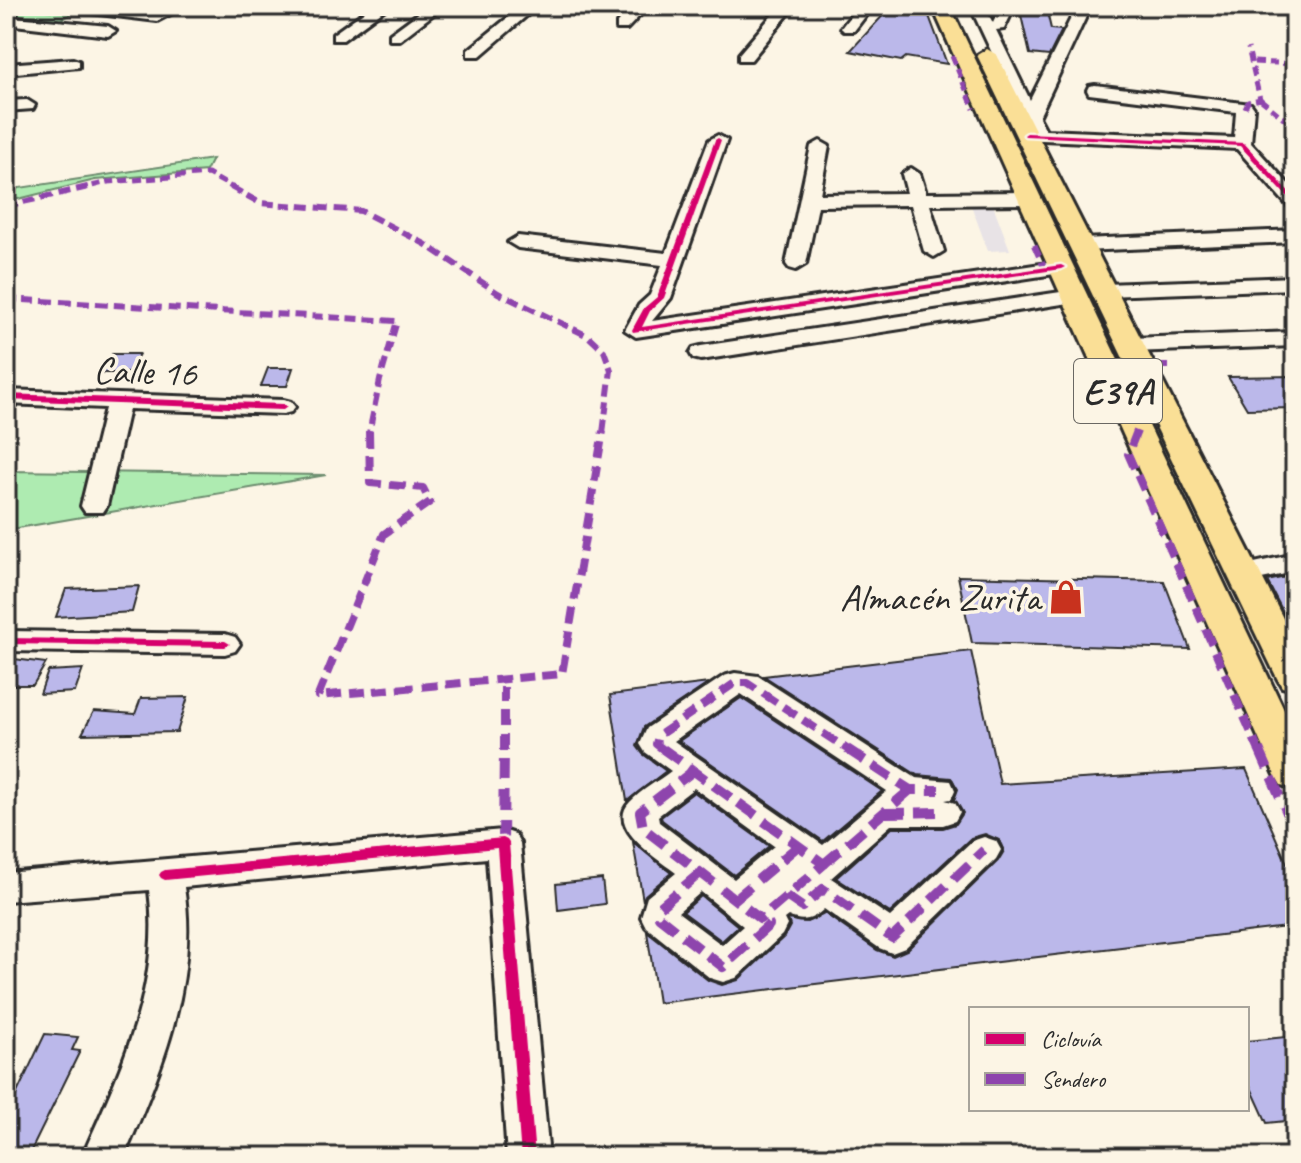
<svg xmlns="http://www.w3.org/2000/svg" width="1301" height="1163" font-family="Caveat,sans-serif">
<style>
.built{fill:#e8e3e6}
.green{fill:#aeebb1;stroke:#6c8b6e;stroke-width:2}
.building{fill:#bbb8ea;stroke:#2b2b2b;stroke-width:2}
.lines{fill:none;stroke-linecap:round;stroke-linejoin:round}
.minor-casing{stroke:#2b2b2b;stroke-width:6}
.major-casing{stroke:#2b2b2b;stroke-width:6}
.minor{fill:#fcf5e5;fill-rule:evenodd}
.major{fill:#fadf96;fill-rule:evenodd}
.quiet-far3{stroke:#8e44ad;stroke-width:5;stroke-dasharray:9 5;stroke-linecap:butt}
.quiet-far2{stroke:#8e44ad;stroke-width:6;stroke-dasharray:12 6;stroke-linecap:butt}
.quiet-far1{stroke:#8e44ad;stroke-width:8;stroke-dasharray:16 8;stroke-linecap:butt}
.quiet{stroke:#8e44ad;stroke-width:10;stroke-dasharray:21 10;stroke-linecap:butt}
.cycleway-casing{stroke:#fcf5e5;stroke-width:5}
.cycleway{fill:#d6006c;fill-rule:evenodd}
.labels{text-anchor:middle;stroke-width:7;stroke-linejoin:round;paint-order:stroke}
.shield{fill:#fcf5e5;stroke:#6a6863;stroke-width:2}
.shield-label{font-size:36px;font-weight:bold;fill:#2b2b2b}
.street-label{font-size:38px;fill:#2b2b2b;stroke:#fcf5e5}
.poi-label{font-size:38px;fill:#2b2b2b;stroke:#fcf5e5;text-anchor:end}
</style>
<rect width="100%" height="100%" fill="#fcf5e5"/>
<filter id="ink" filterUnits="userSpaceOnUse"><feTurbulence type="fractalNoise" baseFrequency=".0125" numOctaves="2"/><feDisplacementMap in="SourceGraphic" scale="16" xChannelSelector="R" yChannelSelector="G"/><feConvolveMatrix kernelMatrix="1 2 1 2 8 2 1 2 1" color-interpolation-filters="sRGB"/></filter>
<g filter="url(#ink)">
<polygon class="built" points="971,205 993,205 1010,250 988,251"/>
<g class="green">
<polygon points="6,6 74,13 56,22 6,18"/>
<polygon points="212,159 206,171 95,180 6,202 6,190"/>
<polygon points="6,471 326,475 6,530"/>
</g>
<g class="building">
<polygon points="887,11 929,16 947,64 906,57 901,61 850,51"/>
<polygon points="1020,11 1047,12 1051,29 1062,30 1049,56 1030,54"/>
<polygon points="112,354 139,354 128,373 101,373"/>
<polygon points="268,368 293,368 287,386 261,386"/>
<polygon points="1295,376 1295,408 1247,409 1228,377"/>
<polygon points="1295,575 1295,635 1267,581"/>
<polygon points="958,576 1164,581 1190,649 972,643"/>
<polygon points="139,586 132,612 56,617 66,589"/>
<polygon points="971,651 1000,784 1246,769 1295,882 1295,926 658,1003 647,932 708,980 722,985 738,980 784,937 790,926 788,919 807,922 824,913 877,950 893,956 907,950 998,861 1004,851 999,840 985,834 971,838 890,913 836,878 892,828 943,828 956,824 963,813 954,800 958,789 951,778 917,775 764,676"/>
<polygon points="6,658 46,663 33,685 6,685"/>
<polygon points="83,669 75,692 40,694 48,671"/>
<polygon points="709,683 644,727 637,746 643,754 666,771 627,801 610,695"/>
<polygon points="188,697 177,732 82,734 94,711 135,714 141,698"/>
<polygon points="741,698 882,791 823,841 679,741"/>
<polygon points="694,792 769,846 734,875 662,820 661,817"/>
<polygon points="633,842 671,873 645,895 643,901"/>
<polygon points="602,879 605,904 558,910 556,884"/>
<polygon points="701,896 738,926 722,941 683,912"/>
<polygon points="45,1034 78,1037 72,1050 80,1051 28,1157 6,1157 6,1116"/>
<polygon points="1295,1036 1295,1120 1267,1123 1247,1079 1247,1041"/>
</g>
<g class="lines">
<g class="minor-casing">
<g id="minor">
<polygon points="59,6 103,6 155,12 168,6 186,6 157,21 66,10"/>
<path d="M258,6H293L295,9C287,16 266,13 258,6Z"/>
<polygon points="351,6 383,6 385,9 343,40 333,40 333,34 365,11"/>
<polygon points="428,6 444,6 400,40 390,40 390,34"/>
<polygon points="522,6 538,6 480,56 468,56 468,50"/>
<polygon points="634,6 649,6 627,29 617,29 617,23"/>
<polygon points="780,6 795,6 751,60 739,60 739,54"/>
<polygon points="858,6 873,6 854,31 844,31 841,28"/>
<polygon points="970,6 984,6 993,23 1001,6 1015,6 1004,29 996,30 1030,100 1077,6 1091,6 1039,117 1046,130 1234,138 1236,112 1089,94 1087,90 1089,86 1095,85 1251,104 1254,108 1251,143 1295,191 1295,208 1288,206 1237,149 1021,139 1016,128 1022,117"/>
<polygon points="6,16 108,26 116,31 108,36 6,24"/>
<polygon points="73,59 79,61 79,67 6,74 6,64"/>
<polygon points="27,100 35,105 33,109 6,111 6,101"/>
<polygon points="718,135 727,140 671,298 652,321 1061,261 1071,267 1061,273 636,337 625,330 639,305 650,295 662,265 518,248 508,242 518,236 666,253 709,140"/>
<polygon points="820,141 829,146 820,194 907,193 902,174 911,168 920,174 926,193 1028,192 1038,198 1028,204 930,205 944,251 934,257 924,251 911,205 818,206 806,264 796,270 789,268 786,264 811,146"/>
<polygon points="1295,230 1295,242 1082,251 1072,245 1082,239"/>
<polygon points="1295,277 1295,289 1105,296 1094,290 1105,284"/>
<polygon points="1074,290 1082,291 1085,296 1082,301 701,360 693,358 690,353 693,348 701,346"/>
<polygon points="1295,332 1295,346 1131,352 1120,345 1131,338"/>
<polygon points="6,390 283,400 291,402 295,407 291,412 283,414 129,409 107,506 103,512 85,512 81,506 105,408 6,404"/>
<polygon points="1295,554 1295,572 1242,583 1232,580 1228,574 1232,568"/>
<polygon points="6,631 225,634 235,637 240,644 235,651 225,654 6,651"/>
<path d="M735,673L758,676L916,778L951,781L955,790L951,799L945,800L955,803L960,812L955,821L943,825H891L831,878L890,917L972,841L984,837L996,841L1001,850L996,859L905,948L892,953L879,948L824,909C812,920 803,923 788,916L784,919L787,925L782,935L736,978L723,982L710,978L646,927L641,917L647,897L676,873C659,860 605,827 630,802C641,790 658,781 671,771L645,752L640,744L647,728L724,676ZM741,694L887,791L823,845L674,741ZM694,788L774,846L734,879L659,822L658,816ZM701,892L743,926L722,945L678,912Z"/>
<path d="M503,830L515,834L520,843L549,1157H507L487,858L184,887C199,983 161,1070 124,1157H82C120,1072 162,985 149,890L6,901V873Z"/>
</g>
</g>
<g class="major-casing">
<g id="major">
<polygon points="932,6 950,6 1295,733 1295,789 1281,785 1275,775"/>
<polygon points="987,49 997,55 1295,642 1295,690 1282,687 1277,678 977,55"/>
</g>
</g>
<use href="#minor" class="minor"/>
<use href="#major" class="major"/>
<g class="quiet-far3">
<polyline points="952,56 974,109"/>
<polyline points="1254,62 1295,64"/>
<polyline points="1260,99 1286,120 1295,121"/>
<polyline points="1245,108 1248,102 1260,99 1248,48"/>
<polyline points="79,189 108,182 208,174 235,189"/>
</g>
<g class="quiet-far2">
<polyline points="231,187 260,203 361,211 425,244 498,293 588,336 604,351 611,370 603,433"/>
<polyline points="6,206 88,187"/>
<polyline points="1034,245 1047,274"/>
<polyline points="6,299 397,321 380,380 369,433"/>
<polyline points="1141,366 1169,366"/>
</g>
<g class="quiet-far1">
<polyline points="369,431 370,483 423,488 430,502 384,534 318,696 562,674 603,431"/>
<polyline points="1137,431 1128,454 1259,751"/>
<polyline points="504,751 504,679"/>
<polyline points="665,751 656,744 658,736 735,683 747,683 850,751"/>
</g>
<g class="quiet">
<polyline points="663,749 824,864 760,919 643,828 640,812 693,771"/>
<polyline points="847,749 910,790 939,790"/>
<polyline points="1259,749 1295,831"/>
<polyline points="885,813 943,812"/>
<polyline points="503,843 504,749"/>
<polyline points="824,864 910,790"/>
<polyline points="700,873 660,907 659,917 723,967 769,925 760,919"/>
<polyline points="786,896 802,907 823,889 892,938 984,850"/>
<polyline points="734,900 798,846"/>
</g>
<g class="cycleway-casing">
<g id="cycleway">
<polygon points="1027,133 1244,143 1295,198 1295,204 1293,203 1240,146 1025,136 1024,135"/>
<polygon points="718,138 721,140 664,298 650,311 642,327 1061,265 1065,267 1061,269 633,332 632,330 644,308 657,297 715,140"/>
<polygon points="6,394 283,404 287,407 283,410 6,400"/>
<polygon points="6,638 225,641 230,644 225,647 6,644"/>
<polygon points="503,838 507,840 509,843 535,1157 521,1157 497,848 165,880 161,878 159,875 161,872 165,870"/>
</g>
</g>
<use href="#cycleway" class="cycleway"/>
</g>
</g>
<defs>
<g id="shop-bare" transform="scale(2.76)"><path d="M-5-2.5h2.3a2.7 3.5 0 0 1 5.4 0H5L5.5 6h-11ZM-1.5-2.5h3a1.5 2.3 0 0 0-3 0Z" fill="#c8321e" stroke="#fcf5e5" stroke-width="2.5" paint-order="stroke"/></g>
</defs>
<g fill-rule="evenodd">
<use href="#shop-bare" x="1066" y="597"/>
</g>
<g class="labels">
<rect class="shield" x="1074" y="359" width="88" height="64" rx="6"/>
<g class="shield-label">
<text x="1118" y="404">E39A</text>
</g>
<g class="street-label">
<text transform="translate(145 371) rotate(2)" y="13">Calle 16</text>
</g>
<g class="poi-label">
<text x="1040" y="610">Almacén Zurita</text>
</g>
</g>
<rect width="1301" height="1163" fill="none" stroke="#fcf5e5" stroke-width="32"/>
<rect x="16" y="16" width="1269" height="1131" fill="none" stroke="#2b2b2b" stroke-width="3" filter="url(#ink)"/>
<rect x="969" y="1007" width="280" height="104" fill="#fcf5e5" stroke="#a8a49b" stroke-width="2"/>
<rect x="985" y="1033" width="40" height="12" fill="#d6006c" stroke="#a8a49b" stroke-width="2"/>
<text x="1041" y="1047" font-size="24" fill="#2b2b2b">Ciclovía</text>
<rect x="985" y="1073" width="40" height="12" fill="#8e44ad" stroke="#a8a49b" stroke-width="2"/>
<text x="1041" y="1087" font-size="24" fill="#2b2b2b">Sendero</text>
</svg>
